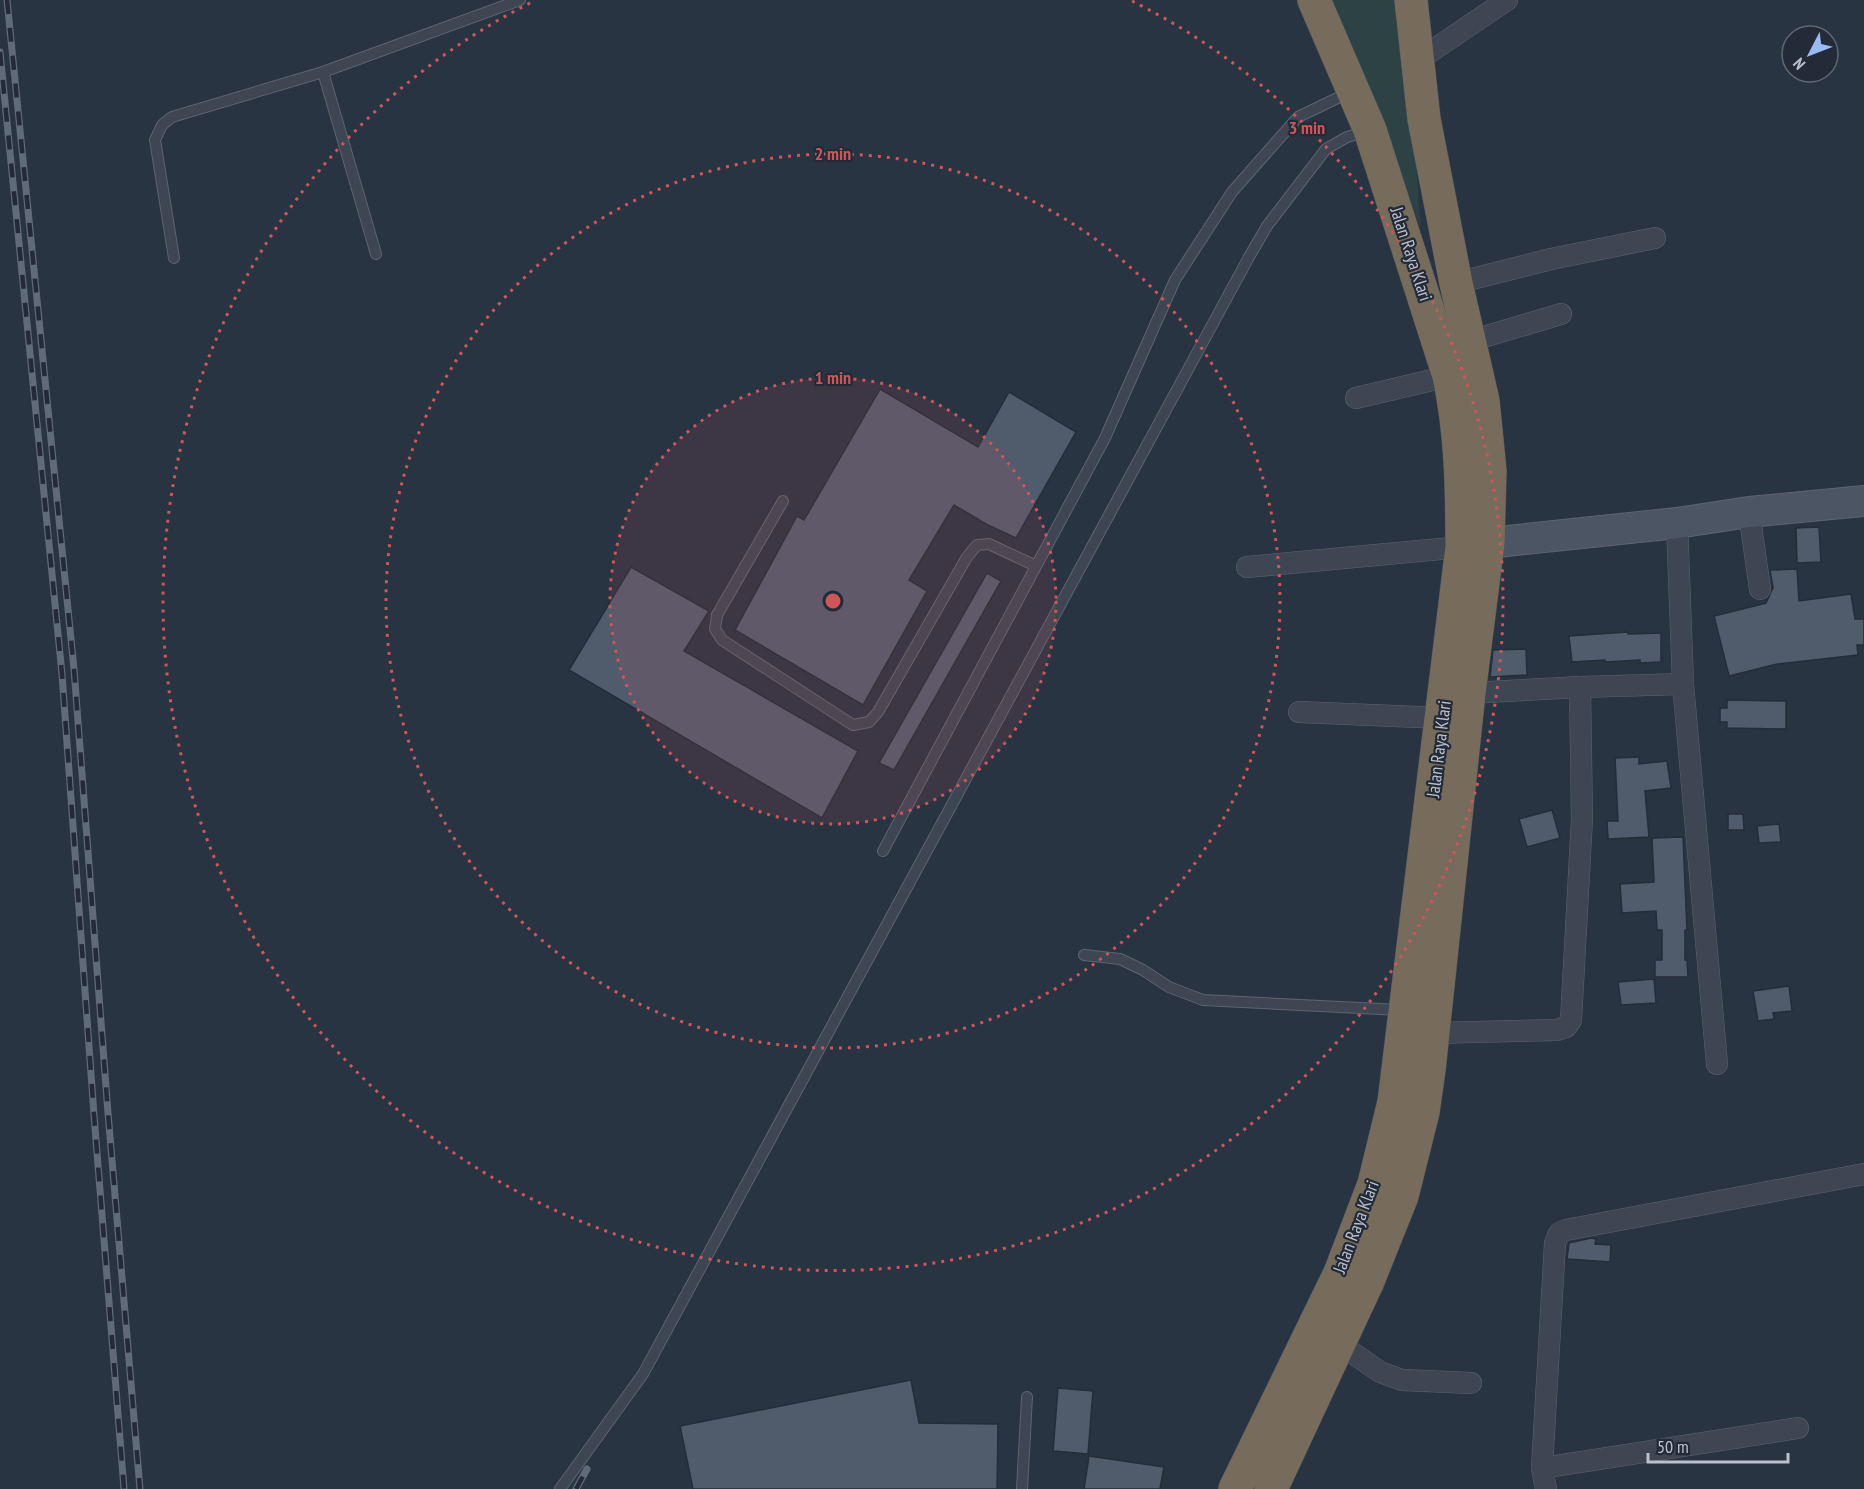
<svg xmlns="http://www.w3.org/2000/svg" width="1864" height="1489" font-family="'PT Sans Narrow',sans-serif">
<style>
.green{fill:#2c4244}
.building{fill:#505b6b;stroke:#242d39;stroke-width:1.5}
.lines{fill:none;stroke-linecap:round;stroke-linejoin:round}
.lane-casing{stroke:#5c646f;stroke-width:12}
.street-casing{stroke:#5c646f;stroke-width:22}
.secondary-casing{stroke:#5c646f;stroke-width:32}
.highway-casing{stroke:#48515c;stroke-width:34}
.lane{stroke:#3d4652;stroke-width:10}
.street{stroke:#3d4652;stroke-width:21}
.secondary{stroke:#4c5564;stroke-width:30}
.highway{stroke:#776c5b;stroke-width:33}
.rail-casing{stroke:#606a78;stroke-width:7}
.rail{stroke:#222b37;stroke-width:4.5;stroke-dasharray:14;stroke-linecap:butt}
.ring{fill:none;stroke:#ce5659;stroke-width:3;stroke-dasharray:3 6}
.labels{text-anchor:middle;stroke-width:4.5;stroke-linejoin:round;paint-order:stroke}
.street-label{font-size:18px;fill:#bbc1cc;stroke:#222b37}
.centre{fill:#ce5659;stroke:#222b37;stroke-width:3}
.ring-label{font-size:18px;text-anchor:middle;font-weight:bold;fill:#ce5659;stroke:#222b37;stroke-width:4.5;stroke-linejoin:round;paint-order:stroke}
</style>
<rect width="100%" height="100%" fill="#293442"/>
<polygon class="green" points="1331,0 1398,0 1408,62 1421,229"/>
<g class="building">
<polygon points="880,389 978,447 1009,392 1076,432 1016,538 988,525 954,505 909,580 927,591 863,705 735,630 797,516 804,520"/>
<polygon points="1819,527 1821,562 1797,563 1796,528"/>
<polygon points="631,567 709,611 684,651 858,751 822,818 569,670"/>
<polygon points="1797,569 1799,601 1851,594 1855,619 1864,619 1864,645 1857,645 1858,655 1777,664 1729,676 1714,616 1766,603 1773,588 1770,570"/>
<polygon points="987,573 1001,581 894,770 879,763"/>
<polygon points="1628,632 1628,634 1661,633 1661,662 1640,663 1640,660 1605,662 1605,660 1572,662 1569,636"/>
<polygon points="1526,649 1527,675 1490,677 1493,650"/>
<polygon points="1727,700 1786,701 1786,729 1727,728 1727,722 1720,722 1720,708 1727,708"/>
<polygon points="1639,757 1639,764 1667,761 1671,788 1645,791 1649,837 1608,839 1607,821 1618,821 1615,758"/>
<polygon points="1552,810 1560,838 1527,847 1519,819"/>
<polygon points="1728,814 1743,814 1744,830 1728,830"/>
<polygon points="1779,824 1781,842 1759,843 1757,826"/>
<polygon points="1683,837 1687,930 1685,930 1685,960 1687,960 1688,977 1655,977 1655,960 1662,960 1662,930 1657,930 1656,911 1622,913 1620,884 1654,882 1652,838"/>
<polygon points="1654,979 1656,1003 1621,1005 1618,982"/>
<polygon points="1789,986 1792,1011 1773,1013 1774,1019 1758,1021 1753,991"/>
<polygon points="1591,1238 1596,1239 1595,1244 1611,1245 1610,1262 1567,1259 1569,1243"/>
<polygon points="911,1380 919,1423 998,1424 997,1489 693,1489 680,1426"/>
<polygon points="1058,1388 1093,1391 1088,1454 1053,1451"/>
<polygon points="1089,1456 1164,1467 1160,1489 1084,1489"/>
</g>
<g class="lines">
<g class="lane-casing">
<g id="lane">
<polyline points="323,72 376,254"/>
<polyline points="174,258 155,140 162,125 172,117 323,72 520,0"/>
<polyline points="783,501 717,615 715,629 722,640 853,725 869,722 878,712 967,557 977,545 989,544 1036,566"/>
<polyline points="883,851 1105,438 1175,280 1232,192 1298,117 1350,92"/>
<polyline points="1084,955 1120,959 1143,970 1169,987 1203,1000 1400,1010"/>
<polyline points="560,1489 643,1374 1249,257 1267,226 1326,149 1347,137 1367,131"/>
<polyline points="1022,1489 1027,1397"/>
</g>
</g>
<g class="street-casing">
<g id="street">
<polyline points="1417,61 1507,0"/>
<polyline points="1456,283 1551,259 1655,238"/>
<polyline points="1470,341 1561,314"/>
<polyline points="1356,398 1449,376"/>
<polyline points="1749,512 1760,589"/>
<polyline points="1677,523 1683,684 1717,1064"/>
<polyline points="1247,567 1462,547"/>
<polyline points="1469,693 1580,687 1683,684"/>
<polyline points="1299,712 1442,718"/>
<polyline points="1433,1033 1557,1030 1566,1027 1571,1020 1582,819 1580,687"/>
<polyline points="1338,1343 1380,1372 1402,1380 1471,1383"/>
<polyline points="1542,1468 1798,1428"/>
<polyline points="1546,1489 1542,1468 1555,1243 1559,1233 1566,1230 1864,1174"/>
</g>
</g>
<g class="secondary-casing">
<polyline id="secondary" points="1488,543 1677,523 1749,512 1864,501"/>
</g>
<g class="highway-casing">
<g id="highway">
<path d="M1235,1489L1340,1273L1374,1184L1394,1102L1462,547C1462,489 1461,432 1449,376L1370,130L1314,0"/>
<polyline points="1271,1489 1368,1281 1402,1196 1423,1112 1429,1070 1469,693 1488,543 1490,471 1483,401 1456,283 1424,119 1411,0"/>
</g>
</g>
<use href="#lane" class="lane"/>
<use href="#street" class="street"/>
<use href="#secondary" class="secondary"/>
<use href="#highway" class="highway"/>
<g class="rail-casing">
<g id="rail">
<polyline points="7,0 74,669 108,1113 140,1489"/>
<polyline points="0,52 62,674 94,1115 124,1489"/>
<polyline points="576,1489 587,1469"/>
</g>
</g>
<use href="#rail" class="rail"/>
</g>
<circle cx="833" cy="601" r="223" fill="#ce5659" fill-opacity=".12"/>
<g class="ring">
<circle cx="833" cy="601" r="223"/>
<circle cx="833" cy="601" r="447"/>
<path d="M1132 1A670 670 0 1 1 534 1"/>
</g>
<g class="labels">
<g class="street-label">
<text transform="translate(1411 254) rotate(72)" y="6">Jalan Raya Klari</text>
<text transform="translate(1439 749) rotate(-83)" y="6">Jalan Raya Klari</text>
<text transform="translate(1356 1227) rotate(-69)" y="6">Jalan Raya Klari</text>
</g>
</g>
<circle cx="833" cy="601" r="9" class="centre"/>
<g class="ring-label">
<text x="1307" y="134">3 min</text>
<text x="833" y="160">2 min</text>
<text x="833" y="384">1 min</text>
</g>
<g transform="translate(1810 54) rotate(228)"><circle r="28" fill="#222b37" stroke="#5f6773" stroke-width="1.5"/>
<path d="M0-4.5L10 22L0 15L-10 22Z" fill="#99bbf2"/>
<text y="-9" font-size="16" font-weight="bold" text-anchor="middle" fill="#bbc1cc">N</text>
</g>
<path d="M1648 1453v9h140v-9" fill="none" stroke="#bbc1cc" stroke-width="3"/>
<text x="1657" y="1453" font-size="18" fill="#bbc1cc" stroke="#222b37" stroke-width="4.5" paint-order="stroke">50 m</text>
</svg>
